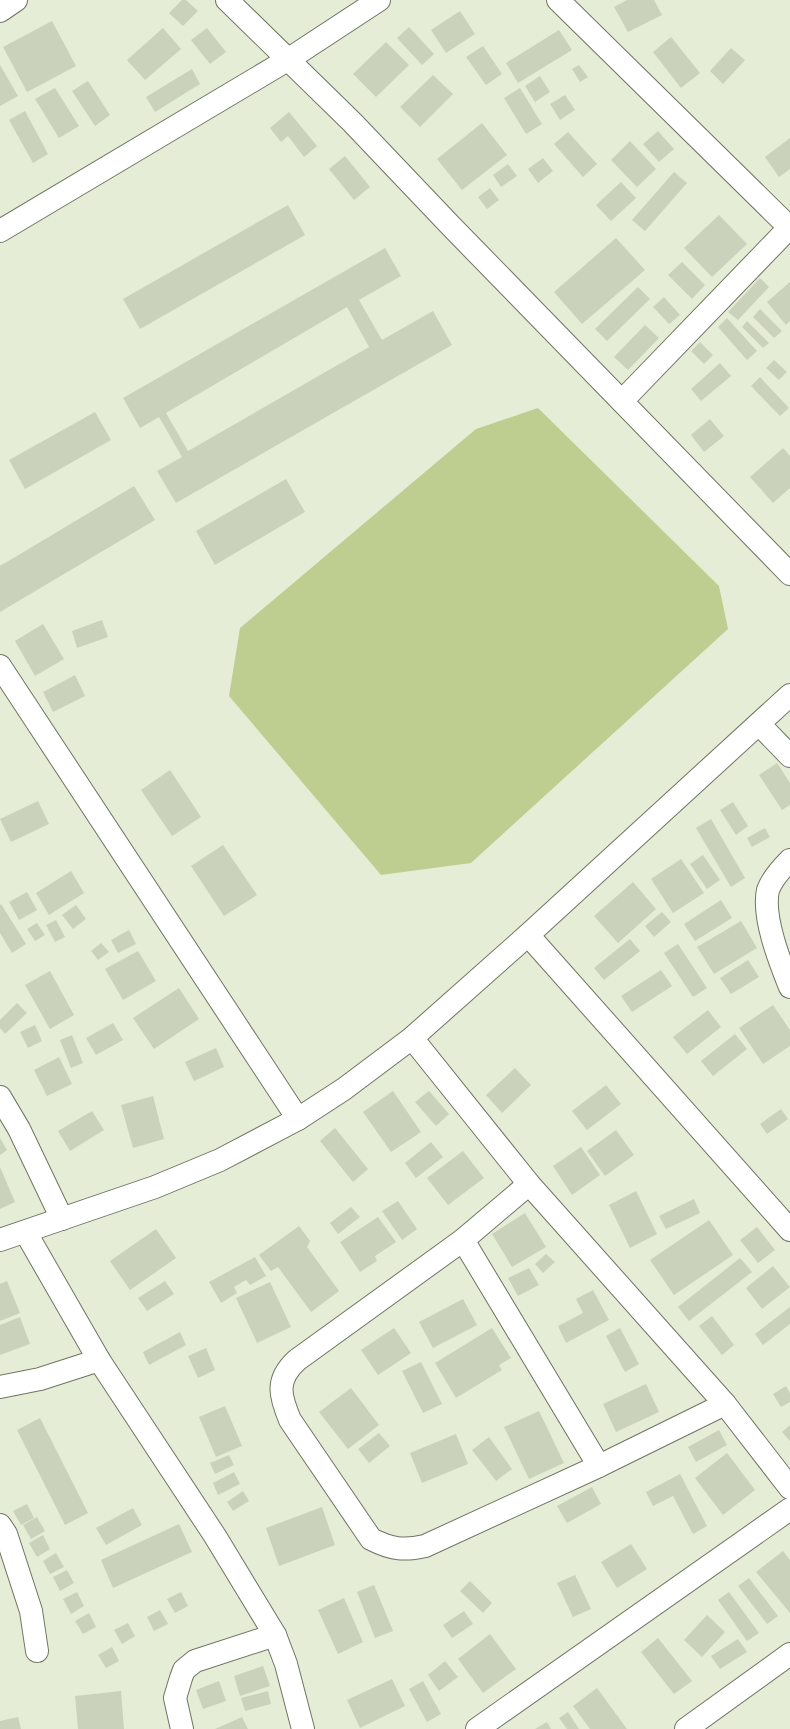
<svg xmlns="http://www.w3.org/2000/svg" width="790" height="1729" font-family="'Exo 2',sans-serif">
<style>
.green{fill:#bece91}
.building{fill:#cbd2bc;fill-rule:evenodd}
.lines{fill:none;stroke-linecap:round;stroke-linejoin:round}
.minor-casing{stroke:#6f7561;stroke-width:24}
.minor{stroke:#fff;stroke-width:22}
</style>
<rect width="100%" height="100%" fill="#e6edd6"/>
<polygon class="green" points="538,408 719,586 728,629 471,863 381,875 229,696 240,628 476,429"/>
<g class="building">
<polygon points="182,0 186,0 198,11 183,26 169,13"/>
<polygon points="627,0 654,0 662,15 628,32 614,7"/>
<polygon points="460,11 475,34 446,53 431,30"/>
<polygon points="52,21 76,66 27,92 3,47"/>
<polygon points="409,27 434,54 422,65 397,38"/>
<polygon points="163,28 181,49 145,80 127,60"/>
<polygon points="207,28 226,52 210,64 191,40"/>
<polygon points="559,30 572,50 518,83 506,63"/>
<polygon points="671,37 700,73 681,88 653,52"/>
<polygon points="386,42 409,65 376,97 353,74"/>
<polygon points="483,46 502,74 486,85 466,57"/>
<polygon points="731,48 745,60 723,84 710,71"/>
<polygon points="0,65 18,96 0,106"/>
<polygon points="579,65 588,77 580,82 572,69"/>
<polygon points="192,69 200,84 155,112 146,97"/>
<polygon points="433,75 453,94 420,127 400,107"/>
<polygon points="540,76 550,92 535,102 525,86"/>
<polygon points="88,81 110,115 95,126 72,91"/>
<polygon points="55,88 79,126 59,138 35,99"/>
<polygon points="520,88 542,124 526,134 504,98"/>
<polygon points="565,95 575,110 560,120 550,104"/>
<polygon points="25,111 48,154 33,163 9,120"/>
<polygon points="289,112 317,146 304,157 288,136 281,142 270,128"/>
<polygon points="482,123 507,155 462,190 437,159"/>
<polygon points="658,131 674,149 659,162 643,144"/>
<polygon points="568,132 597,164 583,177 554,144"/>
<polygon points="790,138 790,169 779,177 765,157"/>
<polygon points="630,141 656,169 637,187 611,160"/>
<polygon points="345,156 370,187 354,200 329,169"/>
<polygon points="543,158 553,171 538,183 528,169"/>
<polygon points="508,164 517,176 501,187 493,175"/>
<polygon points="674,172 687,183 645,231 632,220"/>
<polygon points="621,182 636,198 611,221 596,205"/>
<polygon points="490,188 499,200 487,209 478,197"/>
<polygon points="288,205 305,235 140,329 123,299"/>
<polygon points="719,215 747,244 712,277 684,248"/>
<polygon points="616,238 645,270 582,324 554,292"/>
<path d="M385,248L401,276L359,300L382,340L433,311L452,345L176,503L157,471L182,457L159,417L140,428L123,398ZM347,307L369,347L188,451L166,413Z"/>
<polygon points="682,262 705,285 692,299 668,275"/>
<polygon points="760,278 769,287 738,320 728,312"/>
<polygon points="790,282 790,321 786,325 767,302"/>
<polygon points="638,287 650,299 607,341 595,329"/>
<polygon points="664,297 680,315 669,324 653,307"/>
<polygon points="760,309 782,331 774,338 753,317"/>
<polygon points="727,318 757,351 747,360 718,327"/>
<polygon points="747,321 769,343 763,348 742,327"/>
<polygon points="645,325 659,338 628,370 614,357"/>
<polygon points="700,342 713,355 704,364 691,351"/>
<polygon points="774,360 787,372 779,380 766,368"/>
<polygon points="720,363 731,376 701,401 691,389"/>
<polygon points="760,377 789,408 780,416 751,386"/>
<polygon points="95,412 111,440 25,489 9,460"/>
<polygon points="710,419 724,436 704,452 691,435"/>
<polygon points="783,448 790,456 790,488 773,503 750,477"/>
<polygon points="286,479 305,512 215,565 196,531"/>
<polygon points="134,486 155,520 0,612 0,566"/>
<polygon points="102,620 108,637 77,648 72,631"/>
<polygon points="43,624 64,659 35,676 15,641"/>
<polygon points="75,675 85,696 53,712 43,692"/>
<polygon points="777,763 790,783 790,805 782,810 759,775"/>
<polygon points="170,770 201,817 172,836 141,790"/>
<polygon points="38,801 49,824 11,842 0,819"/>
<polygon points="733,802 748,826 736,835 720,810"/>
<polygon points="711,819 745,878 731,887 696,828"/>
<polygon points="765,828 770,837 752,847 747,838"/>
<polygon points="223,845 257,895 224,916 191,866"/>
<polygon points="703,855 720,880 707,889 690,864"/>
<polygon points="681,859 704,893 673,913 651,879"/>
<polygon points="71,871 84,893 49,915 36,893"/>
<polygon points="633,882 656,909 618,943 594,916"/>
<polygon points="27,892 37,910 19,920 9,902"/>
<polygon points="721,900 732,918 695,941 684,924"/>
<polygon points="1,904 26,944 12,953 0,933 0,905"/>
<polygon points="76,905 86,919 73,929 62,915"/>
<polygon points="662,912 671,922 654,937 645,926"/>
<polygon points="56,920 65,937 55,942 46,925"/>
<polygon points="741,921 757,948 714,974 697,947"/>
<polygon points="37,923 45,935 35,941 27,929"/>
<polygon points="129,930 136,944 118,953 111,940"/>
<polygon points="630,939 640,951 604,980 594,968"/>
<polygon points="101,943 109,952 98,960 91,951"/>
<polygon points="678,944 707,988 693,997 664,953"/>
<polygon points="138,951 156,981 123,1000 105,969"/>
<polygon points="748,960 759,977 731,994 720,978"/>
<polygon points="661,970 672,986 632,1012 621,996"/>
<polygon points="50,971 74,1015 50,1029 25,985"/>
<polygon points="179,988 199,1019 154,1049 133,1018"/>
<polygon points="17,1003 27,1013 5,1034 0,1028 0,1020"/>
<polygon points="773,1005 790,1030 790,1046 763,1064 739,1028"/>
<polygon points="708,1010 721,1027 687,1054 673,1037"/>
<polygon points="113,1023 123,1040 96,1055 86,1038"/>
<polygon points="35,1025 42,1041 28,1048 20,1032"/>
<polygon points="735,1034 747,1049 713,1076 701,1061"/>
<polygon points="72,1035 83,1063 71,1068 60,1040"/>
<polygon points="216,1048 224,1067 194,1081 185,1062"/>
<polygon points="59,1057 72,1084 47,1096 34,1070"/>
<polygon points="515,1068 531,1085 502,1113 486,1095"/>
<polygon points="606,1085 621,1104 587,1130 572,1111"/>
<polygon points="393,1091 421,1132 391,1152 363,1112"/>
<polygon points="429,1091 449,1114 436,1126 415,1102"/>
<polygon points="153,1096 164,1139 133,1148 121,1105"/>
<polygon points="781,1109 788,1119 767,1134 760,1124"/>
<polygon points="92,1111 104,1130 70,1151 58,1131"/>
<polygon points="335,1128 368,1169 353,1182 320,1141"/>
<polygon points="616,1130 634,1155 605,1176 587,1151"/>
<polygon points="0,1138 7,1150 0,1155"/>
<polygon points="431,1142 443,1157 416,1178 405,1163"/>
<polygon points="581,1147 600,1175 572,1195 553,1166"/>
<polygon points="463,1151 484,1178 448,1205 427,1178"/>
<polygon points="0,1167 15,1202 0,1209"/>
<polygon points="636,1191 657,1234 630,1248 609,1205"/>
<polygon points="694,1199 700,1213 666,1229 659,1216"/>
<polygon points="398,1201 417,1229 402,1240 382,1211"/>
<polygon points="351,1207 360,1217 338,1234 330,1223"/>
<polygon points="525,1213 546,1247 512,1267 492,1234"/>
<polygon points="378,1217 396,1242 375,1256 377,1261 360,1272 340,1242"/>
<polygon points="709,1220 733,1255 674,1295 650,1260"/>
<polygon points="299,1226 310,1241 307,1247 339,1291 311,1312 278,1267 271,1271 259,1255"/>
<polygon points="757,1227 775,1250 758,1263 740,1240"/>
<polygon points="156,1229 176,1258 130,1290 110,1261"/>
<polygon points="546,1254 555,1262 543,1273 535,1264"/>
<polygon points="255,1257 266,1276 250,1285 246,1280 234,1287 237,1293 221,1303 209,1282"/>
<polygon points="740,1258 752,1272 689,1321 678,1307"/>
<polygon points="773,1266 790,1287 762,1309 746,1288"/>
<polygon points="529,1268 539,1285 518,1296 508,1278"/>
<polygon points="7,1281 20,1313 0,1321 0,1284"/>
<polygon points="165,1281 174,1294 147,1311 138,1298"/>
<polygon points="270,1282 291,1327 257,1343 236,1298"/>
<polygon points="593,1290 609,1320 566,1343 558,1326 583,1313 576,1299"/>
<polygon points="463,1299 477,1325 433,1348 419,1322"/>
<polygon points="790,1307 790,1324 763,1345 755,1334"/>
<polygon points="712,1316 734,1345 722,1355 699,1326"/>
<polygon points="20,1317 30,1344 0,1355 0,1325"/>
<polygon points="394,1328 411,1353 378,1375 361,1350"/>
<polygon points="492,1328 511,1358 499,1365 502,1370 456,1398 435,1363"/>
<polygon points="620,1328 639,1364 625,1372 606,1336"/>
<polygon points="180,1332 186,1345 149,1365 143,1352"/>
<polygon points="206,1348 215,1370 198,1378 188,1356"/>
<polygon points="421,1362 442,1404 423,1413 402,1371"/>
<polygon points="646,1384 659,1412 616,1432 603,1404"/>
<polygon points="786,1386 790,1393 790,1402 781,1407 773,1394"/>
<polygon points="351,1388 379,1425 348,1449 319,1412"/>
<polygon points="225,1406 242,1446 216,1457 199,1417"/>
<polygon points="539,1411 564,1463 529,1479 504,1427"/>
<polygon points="40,1418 88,1513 65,1525 17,1430"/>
<polygon points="790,1425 790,1441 782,1432"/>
<polygon points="719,1430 727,1445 696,1462 688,1447"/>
<polygon points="379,1433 390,1446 369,1463 358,1449"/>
<polygon points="456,1434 468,1464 422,1483 410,1453"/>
<polygon points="489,1437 512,1469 496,1481 472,1450"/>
<polygon points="727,1453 755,1490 723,1515 695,1478"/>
<polygon points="229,1455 234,1465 215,1474 210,1463"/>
<polygon points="234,1472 240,1484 218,1495 213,1483"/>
<polygon points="680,1474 707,1526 693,1534 673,1496 653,1506 646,1492"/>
<polygon points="592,1487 601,1504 567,1523 557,1506"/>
<polygon points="243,1491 249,1501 233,1511 227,1502"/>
<polygon points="27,1504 34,1518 21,1525 13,1511"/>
<polygon points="322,1507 335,1545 279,1566 266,1528"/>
<polygon points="133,1508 142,1525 106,1545 96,1528"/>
<polygon points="37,1517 45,1531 31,1539 23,1525"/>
<polygon points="179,1524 192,1552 113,1588 101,1560"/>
<polygon points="43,1535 50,1549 37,1557 29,1543"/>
<polygon points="631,1544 647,1569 617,1588 601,1562"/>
<polygon points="783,1551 790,1560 790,1613 756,1572"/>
<polygon points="56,1553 64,1567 50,1574 43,1561"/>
<polygon points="67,1570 74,1583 60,1591 53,1577"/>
<polygon points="575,1575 591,1609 573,1617 557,1583"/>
<polygon points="749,1578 778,1616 767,1624 738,1586"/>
<polygon points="470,1581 492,1603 483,1613 460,1591"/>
<polygon points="374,1585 393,1631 375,1638 357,1592"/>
<polygon points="77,1592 84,1606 71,1614 63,1599"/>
<polygon points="181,1592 188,1606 175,1613 167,1599"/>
<polygon points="729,1592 759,1633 747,1641 718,1600"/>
<polygon points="344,1598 363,1642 338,1654 318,1610"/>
<polygon points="160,1610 168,1624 154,1631 147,1617"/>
<polygon points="464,1611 473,1624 452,1638 443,1625"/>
<polygon points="89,1613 96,1627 83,1634 75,1621"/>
<polygon points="707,1615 725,1632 702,1657 684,1640"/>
<polygon points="128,1623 135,1636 122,1644 114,1630"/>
<polygon points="490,1634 516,1669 483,1693 458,1659"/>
<polygon points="658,1638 692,1681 674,1694 641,1652"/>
<polygon points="738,1639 747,1652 720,1669 711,1656"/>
<polygon points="112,1647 119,1661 106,1668 98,1655"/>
<polygon points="445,1661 458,1677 439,1691 428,1675"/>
<polygon points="263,1666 270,1686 240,1696 234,1676"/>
<polygon points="392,1679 405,1706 360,1728 347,1700"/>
<polygon points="219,1681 226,1701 203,1709 196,1690"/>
<polygon points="423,1681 441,1714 427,1722 409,1689"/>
<polygon points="597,1688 627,1729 590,1729 573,1706"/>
<polygon points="121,1691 124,1729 78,1729 75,1696"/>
<polygon points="268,1691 271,1704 245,1711 241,1698"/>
<polygon points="568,1712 579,1729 567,1729 559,1718"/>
<polygon points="18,1717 21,1729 0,1729 0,1721"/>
<polygon points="242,1717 248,1729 215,1729"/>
<polygon points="547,1722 551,1729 535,1729"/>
</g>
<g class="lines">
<g class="minor-casing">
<g id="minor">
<polyline points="227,0 352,122 450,225 790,574"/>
<polyline points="558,0 790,228"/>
<polyline points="0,11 16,0"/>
<polyline points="0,231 289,59 379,0"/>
<polyline points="622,401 790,227"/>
<polyline points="0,666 298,1119"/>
<polyline points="759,724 790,756"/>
<path d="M790,860C782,868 772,879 768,890C762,917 780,962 790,987"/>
<polyline points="528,935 790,1230"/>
<polyline points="412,1038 529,1184 725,1404 790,1488"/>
<polyline points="0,1097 19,1129 62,1219"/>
<path d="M529,1184L463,1240L297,1360C275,1380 280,1396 290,1420L371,1539C391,1549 403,1551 425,1546L599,1466L725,1404"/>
<polyline points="26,1233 99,1360 215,1536 275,1635 286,1664 303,1729"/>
<polyline points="0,1240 155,1187 220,1160 298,1119 344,1089 412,1038 528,935 790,695"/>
<polyline points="463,1240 599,1466"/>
<polyline points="0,1387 40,1379 99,1360"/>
<polyline points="0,1525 6,1534 31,1611 37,1651"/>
<polyline points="182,1729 175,1698 181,1678 184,1670 195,1661 275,1635"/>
<polyline points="477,1729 790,1509"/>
<polyline points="686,1729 790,1654"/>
</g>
</g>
<use href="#minor" class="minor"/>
</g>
</svg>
